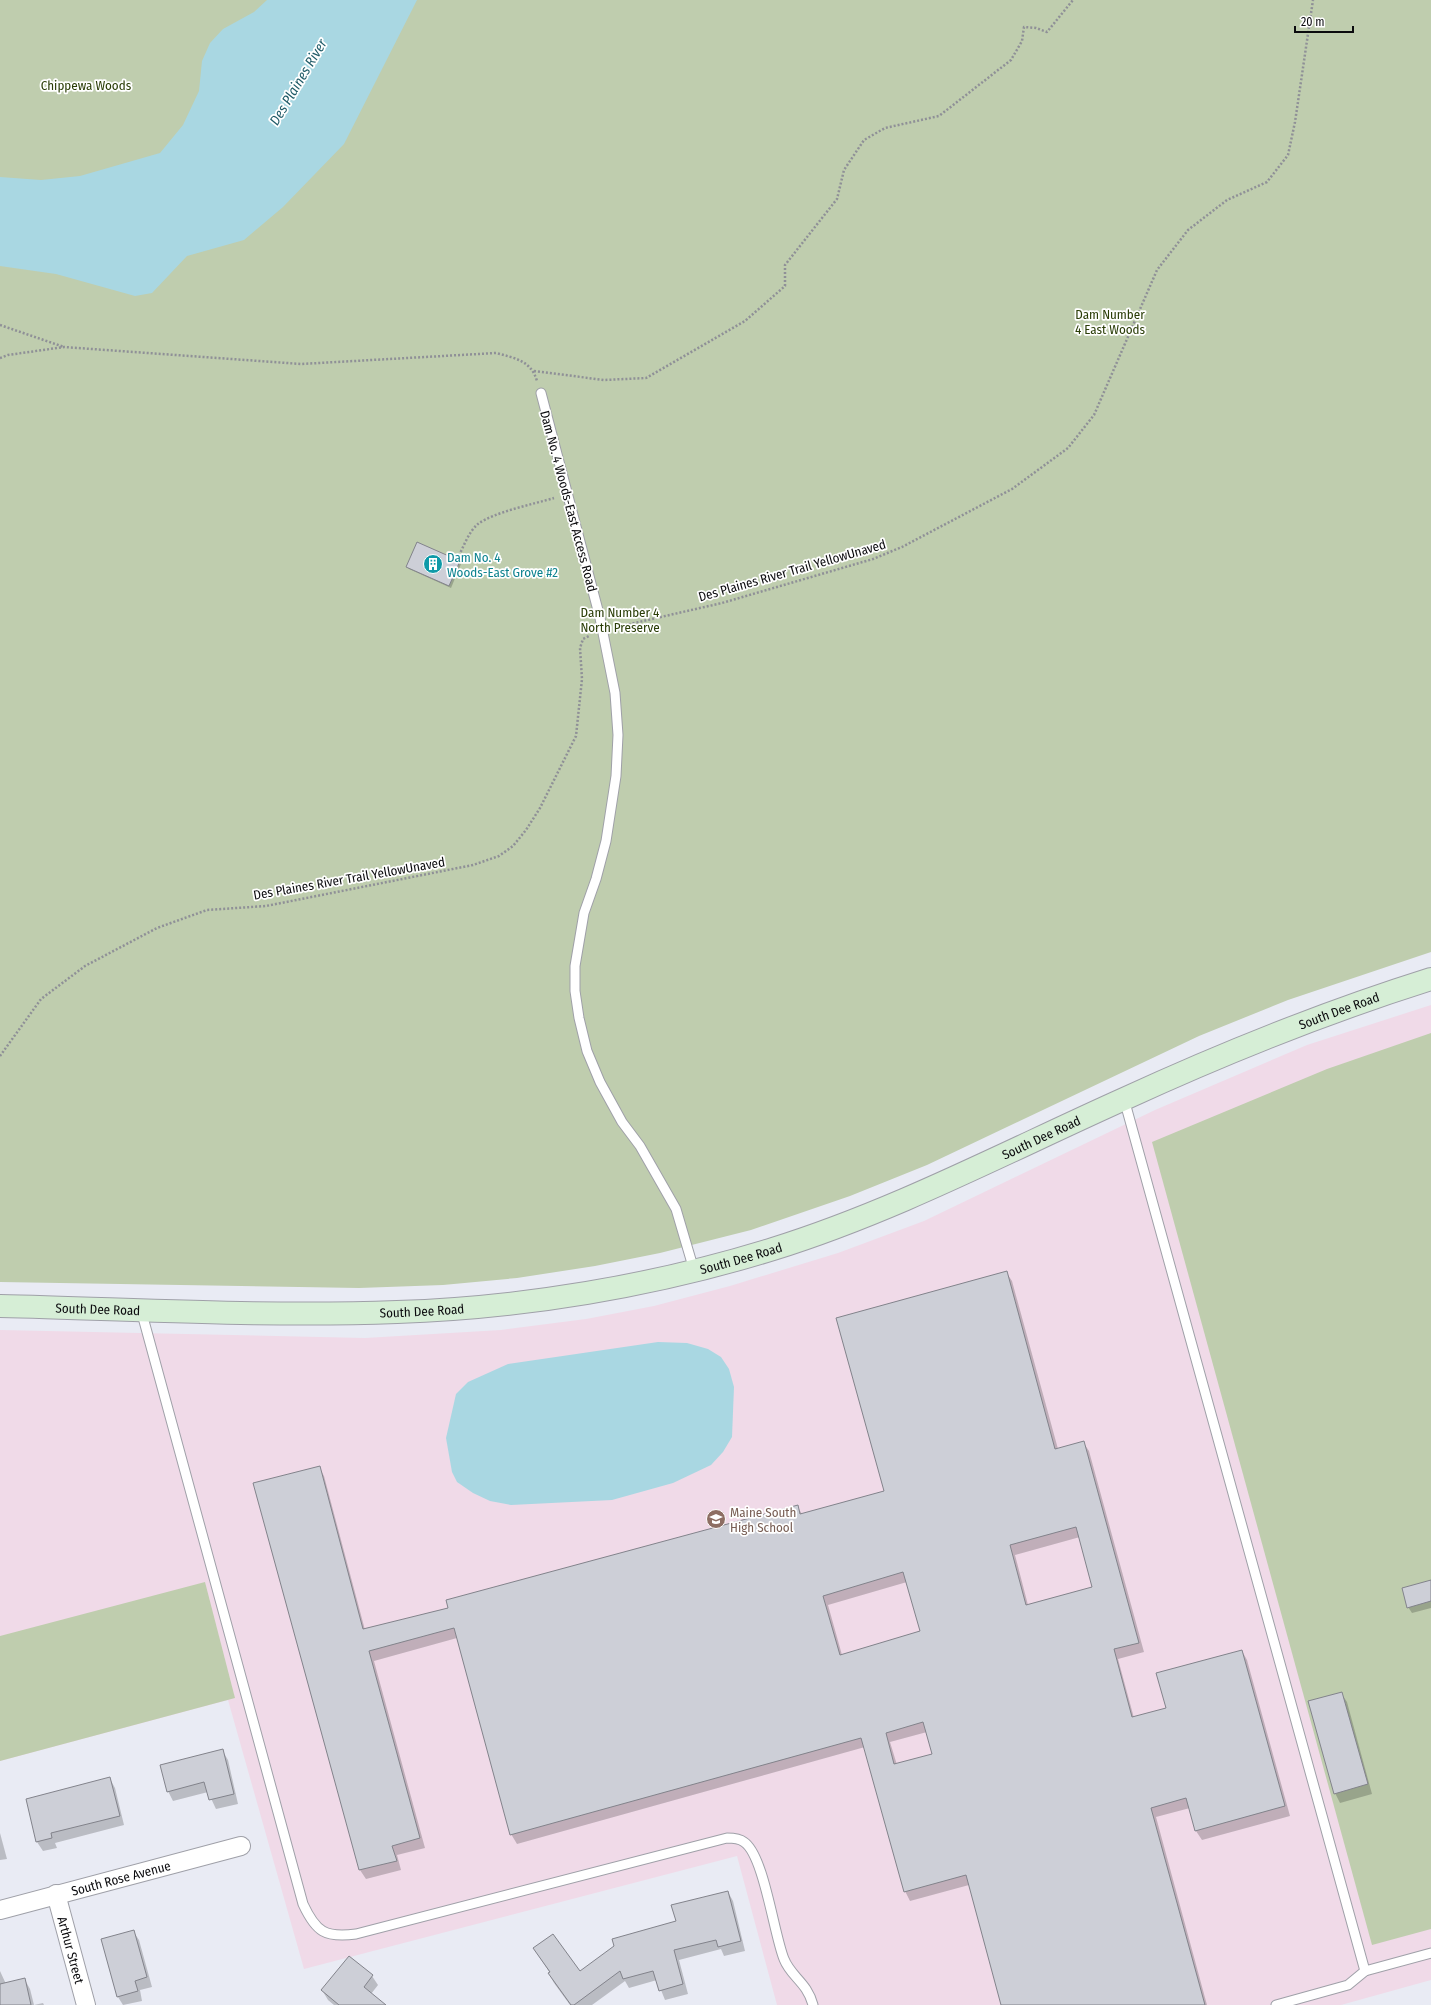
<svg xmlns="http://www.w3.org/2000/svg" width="1431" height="2005" font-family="'Fira Sans Condensed',sans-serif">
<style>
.education{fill:#f0dae8}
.green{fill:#bfcdae}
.water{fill:#a9d7e2}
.shadow{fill:#0003;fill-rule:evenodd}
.building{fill:#cdcfd7;stroke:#82838b;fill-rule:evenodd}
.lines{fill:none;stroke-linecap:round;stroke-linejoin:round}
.service-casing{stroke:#9fa0a8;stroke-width:11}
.minor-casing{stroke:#9fa0a8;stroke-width:20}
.secondary-casing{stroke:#9fa0a8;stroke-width:24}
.path{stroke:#8f9097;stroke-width:2.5;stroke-dasharray:2 2;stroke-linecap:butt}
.service{stroke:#fff;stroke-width:9}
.minor{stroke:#fff;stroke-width:18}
.secondary{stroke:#d6eed6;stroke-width:22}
.labels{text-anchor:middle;stroke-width:3.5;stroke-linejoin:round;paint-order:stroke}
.park-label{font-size:13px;fill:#2a3d07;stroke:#fff}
.street-label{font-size:13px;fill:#0b0b0e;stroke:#fff}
.culture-label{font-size:13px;fill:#0d838f;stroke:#fff;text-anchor:start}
.education-label{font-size:13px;fill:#785e54;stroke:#fff;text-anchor:start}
.water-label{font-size:14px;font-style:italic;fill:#215c69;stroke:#fff}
</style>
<rect width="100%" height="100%" fill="#e9ebf4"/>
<polygon class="education" points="1431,1005 1431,1980 1341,2005 777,2005 737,1856 304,1969 228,1700 0,1761 0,1330 365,1338 501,1330 586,1319 654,1306 730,1286 838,1253 924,1221 1155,1110 1307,1045"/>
<g class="green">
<polygon points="0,0 1431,0 1431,952 1288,1000 1199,1036 927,1165 850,1196 751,1230 660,1253 595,1266 517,1278 443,1285 359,1288 0,1282"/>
<polygon points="1431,1033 1431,1929 1372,1945 1152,1142 1327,1069"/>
<polygon points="205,1582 235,1698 0,1761 0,1636"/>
</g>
<g class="water">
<polygon points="267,0 417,0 344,144 283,207 244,240 187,256 152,293 135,296 56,274 0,266 0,177 41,180 80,176 160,153 183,125 199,91 202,61 210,43 223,29 254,12"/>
<polygon points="658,1342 687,1343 708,1349 721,1357 729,1369 734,1387 732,1437 723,1452 711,1465 673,1483 612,1500 511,1505 490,1501 473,1493 457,1482 452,1472 446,1438 456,1394 468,1382 508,1364"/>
</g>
<g class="shadow">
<polygon points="460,561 461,564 451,588 409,569 407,567"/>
<path d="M1006,1272L1012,1281L1058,1449L1083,1442L1089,1451L1144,1652L1118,1659L1134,1718L1167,1709L1242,1651L1247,1660L1290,1816L1202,1840L1196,1831L1190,1808L1156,1817L1207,2005H1002L969,1885L910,1901L905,1891L865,1747L517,1844L511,1834L457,1638L374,1661L425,1848L397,1855L401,1870L366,1879L360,1870L254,1484L319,1467L324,1476L365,1630L449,1608L797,1506L802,1514L885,1492ZM1080,1537L1093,1588L1028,1605L1015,1555ZM907,1582L921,1632L842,1655L828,1605ZM927,1732L934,1754L897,1765L890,1742Z"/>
<polygon points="1431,1581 1431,1608 1412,1613 1408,1607"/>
<polygon points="1341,1693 1347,1702 1372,1794 1340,1803 1335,1793"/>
<polygon points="222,1750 228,1760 238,1804 216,1809 208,1792 173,1801 168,1791"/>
<polygon points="110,1779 115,1788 124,1825 55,1843 57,1848 43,1851 37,1842"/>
<polygon points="0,1833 7,1859 0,1860"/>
<polygon points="728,1892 733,1901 745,1951 724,1956 721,1949 679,1960 688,1994 665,2000 657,1980 629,1988 625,1981 592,2005 570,2005 554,1983 549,1974 550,1973 534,1949 580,1972 677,1922"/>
<polygon points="133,1931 139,1940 152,1987 140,1990 142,2001 123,2005 118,1997"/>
<polygon points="350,1957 372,1976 378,1985 371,1994 384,2005 334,2005 328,2000 322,1990"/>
<polygon points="0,1971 6,1984 25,1980 30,1989 34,2005 0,2005"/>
<polygon points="43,2003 44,2005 34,2005"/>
</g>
<g class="building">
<polygon points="417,542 460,561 449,586 406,567"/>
<path d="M1007,1271L1055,1449L1084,1441L1139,1643L1114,1649L1132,1717L1166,1708L1156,1673L1242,1650L1285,1806L1195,1831L1186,1798L1151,1808L1205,2005H1001L966,1875L904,1892L861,1738L510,1835L454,1628L369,1651L420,1838L392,1846L397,1861L359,1870L253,1483L320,1466L363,1629L448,1608L446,1600L798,1505L800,1514L884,1491L836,1318ZM1076,1527L1092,1587L1026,1605L1010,1545ZM903,1572L920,1631L840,1655L823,1596ZM923,1722L932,1754L894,1764L886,1733Z"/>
<polygon points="1431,1580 1431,1601 1407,1608 1402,1588"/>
<polygon points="1342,1692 1368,1784 1334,1794 1308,1701"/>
<polygon points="223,1749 234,1794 209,1800 204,1782 167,1792 160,1765"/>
<polygon points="110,1777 120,1816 51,1833 52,1838 36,1842 26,1799"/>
<polygon points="728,1891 741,1941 718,1947 716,1940 674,1950 683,1984 659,1991 653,1971 623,1979 620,1971 574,2005 571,2005 548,1973 550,1972 533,1948 553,1934 580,1971 614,1946 612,1939 676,1921 671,1905"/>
<polygon points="134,1930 147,1977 135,1981 138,1991 117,1997 101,1939"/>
<polygon points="349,1956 373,1975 364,1987 386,2005 339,2005 321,1990"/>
<polygon points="25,1978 31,2005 0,2005 0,1984"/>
</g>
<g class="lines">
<g class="service-casing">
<g id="service">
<polyline points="541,393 600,618 615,693 618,735 616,776 606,841 596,879 584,913 575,966 575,991 579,1018 587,1051 600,1082 622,1122 640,1146 676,1209 694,1270"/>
<polyline points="1124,1099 1365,1971 1431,1953"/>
<path d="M141,1310L303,1904C316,1932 325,1938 356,1934L727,1838C732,1838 739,1838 744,1842C764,1855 774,1935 784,1959C791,1977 807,1982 813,2005"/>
<polyline points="1276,2005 1348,1985 1365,1971"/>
</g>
</g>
<g class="minor-casing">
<g id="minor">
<path id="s1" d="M56,1894L86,2005"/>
<path id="s2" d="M0,1910L241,1846"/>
</g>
</g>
<g class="secondary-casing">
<g id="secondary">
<path id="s3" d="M0,1306C132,1309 265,1317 397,1312C522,1308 654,1286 773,1249C895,1211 1008,1151 1124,1099C1224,1053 1326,1012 1431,979"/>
</g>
</g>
<g class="path">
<polyline points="0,325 64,347"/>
<path d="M0,358L8,355L64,347L301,364L496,353C514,358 531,360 537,381"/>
<polyline points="534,371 604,380 646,378 745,321 785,286 785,265 837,199 844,170 864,140 885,128 939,116 1011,60 1022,41 1024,27 1036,28 1047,32 1073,0"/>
<path d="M457,559C463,549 468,532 478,524C494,512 534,504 554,498"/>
<polyline points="617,627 722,603 873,559 902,547 1012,489 1068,448 1094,415 1157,270 1188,230 1227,200 1267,182 1288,155 1295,122 1313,0"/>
<polyline points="0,1056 41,999 85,966 157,928 207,910 266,906 473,865 499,856 513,846 526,830 540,808 576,736 582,679 580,648 583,639 589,636"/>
</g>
<use href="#service" class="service"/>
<use href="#minor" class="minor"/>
<use href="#secondary" class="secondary"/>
</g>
<defs>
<g id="building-disc" transform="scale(1)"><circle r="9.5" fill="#0f9aa8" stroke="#fff"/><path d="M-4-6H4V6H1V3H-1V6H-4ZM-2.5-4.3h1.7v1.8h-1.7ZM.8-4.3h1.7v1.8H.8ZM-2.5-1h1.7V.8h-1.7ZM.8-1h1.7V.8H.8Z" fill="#fff"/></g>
<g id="school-disc" transform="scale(1)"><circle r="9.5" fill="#8d6e63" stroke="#fff"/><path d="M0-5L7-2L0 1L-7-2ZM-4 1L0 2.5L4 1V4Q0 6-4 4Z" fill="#fff"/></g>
</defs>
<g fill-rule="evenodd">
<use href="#building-disc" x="433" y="564"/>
<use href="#school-disc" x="716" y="1519"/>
</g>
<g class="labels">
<g class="park-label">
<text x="86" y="90">Chippewa Woods</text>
<text x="1110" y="319">Dam Number<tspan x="1110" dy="15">4 East Woods</tspan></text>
<text x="620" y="617">Dam Number 4<tspan x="620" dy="15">North Preserve</tspan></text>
</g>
<g class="street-label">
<text transform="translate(569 501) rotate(75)" y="5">Dam No. 4 Woods-East Access Road</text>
<text transform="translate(792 570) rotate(-16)" y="5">Des Plaines River Trail YellowUnaved</text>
<text transform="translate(349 878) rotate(-10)" y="5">Des Plaines River Trail YellowUnaved</text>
<text dy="5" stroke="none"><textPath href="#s3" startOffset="1394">South Dee Road</textPath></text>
<text dy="5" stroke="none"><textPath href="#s3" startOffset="1070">South Dee Road</textPath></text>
<text dy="5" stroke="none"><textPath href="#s3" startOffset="746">South Dee Road</textPath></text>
<text dy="5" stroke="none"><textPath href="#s3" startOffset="98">South Dee Road</textPath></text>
<text dy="5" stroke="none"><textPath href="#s3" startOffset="422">South Dee Road</textPath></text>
<text dy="5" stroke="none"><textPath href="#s2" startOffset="125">South Rose Avenue</textPath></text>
<text dy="5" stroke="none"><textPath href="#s1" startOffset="58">Arthur Street</textPath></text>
</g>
<g class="culture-label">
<text x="447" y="562">Dam No. 4<tspan x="447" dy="15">Woods-East Grove #2</tspan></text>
</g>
<g class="education-label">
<text x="730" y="1517">Maine South<tspan x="730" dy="15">High School</tspan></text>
</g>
<g class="water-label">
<text transform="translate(298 82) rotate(-59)" y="5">Des Plaines River</text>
</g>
</g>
<path d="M1295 26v6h58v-6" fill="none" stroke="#0b0b0e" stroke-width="2"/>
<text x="1301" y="26" font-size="12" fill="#0b0b0e" stroke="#ffffff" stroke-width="3" paint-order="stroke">20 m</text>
</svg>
